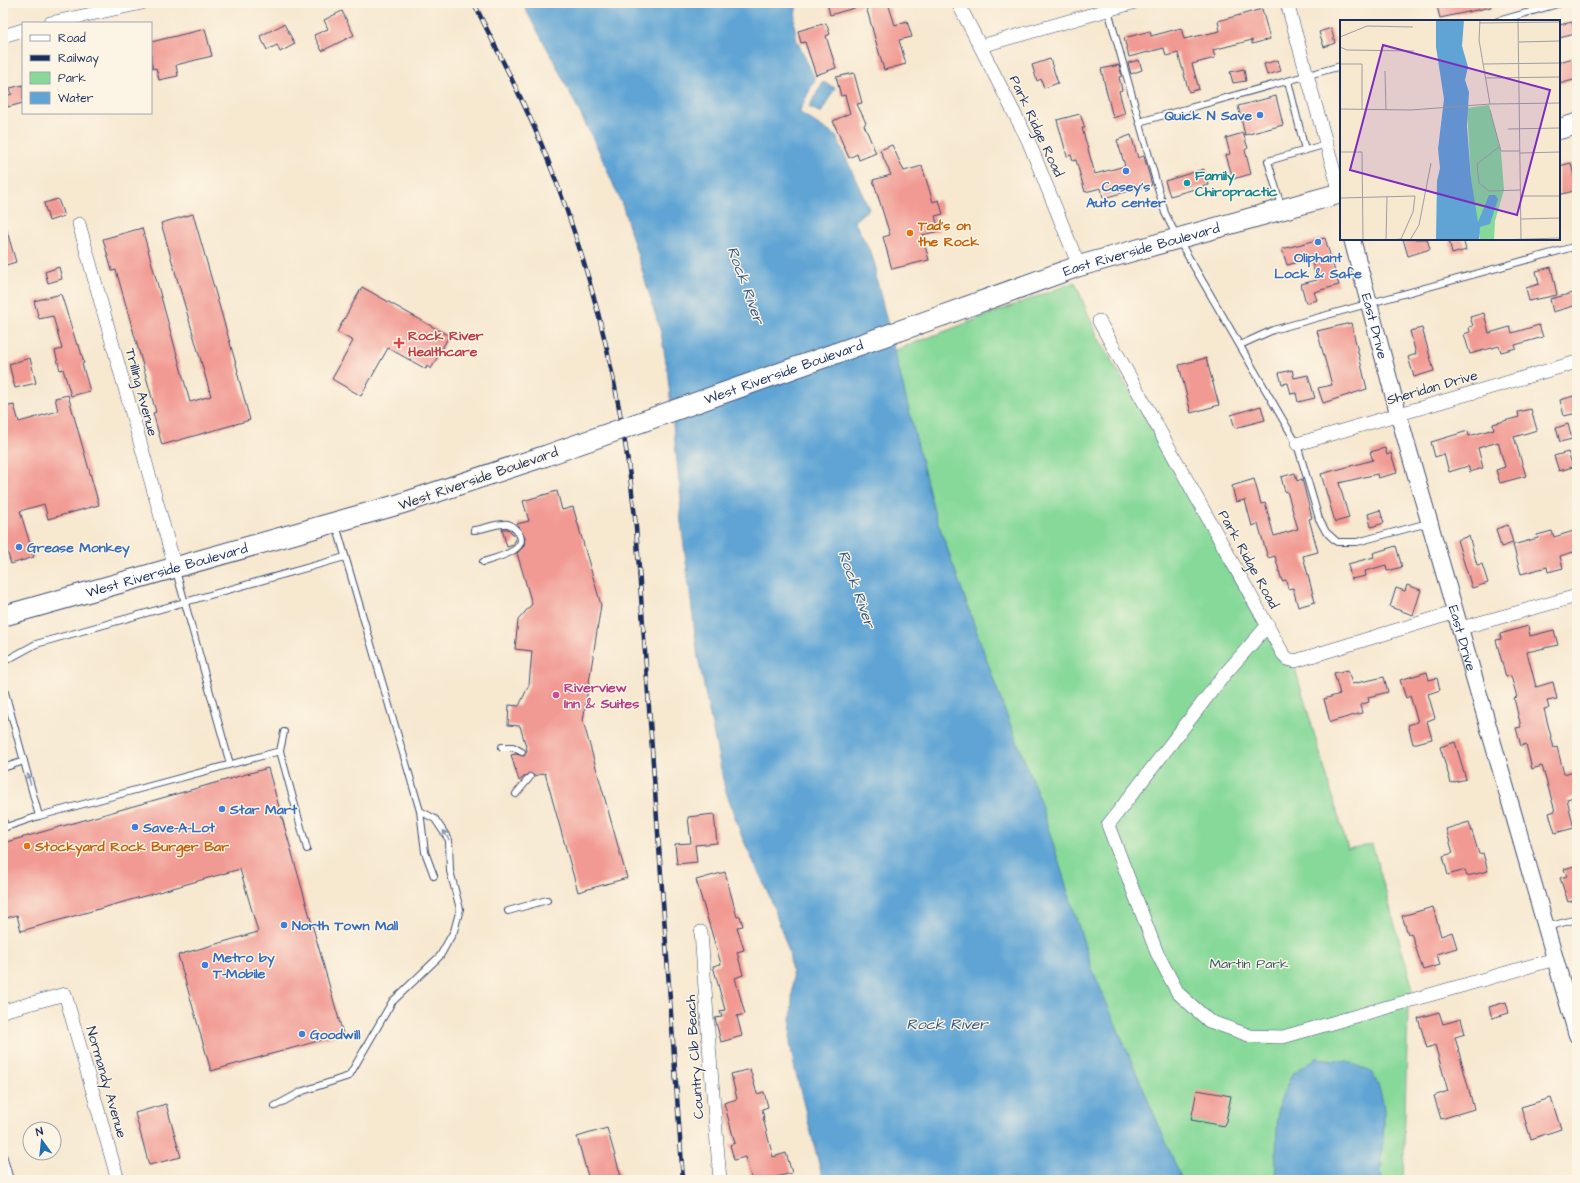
<svg xmlns="http://www.w3.org/2000/svg" width="1580" height="1183" font-family="'Architects Daughter',sans-serif">
<style>
.green{fill:#87d99a;stroke:#51847c}
.water{fill:#5fa4d4;stroke:#3d6a99}
.building{fill:#f19a93}
.lines{fill:none;stroke-linecap:round;stroke-linejoin:round}
.service-casing{stroke:#3c4b6f;stroke-width:8}
.minor-casing{stroke:#3c4b6f;stroke-width:14}
.tertiary-casing{stroke:#3c4b6f;stroke-width:18}
.primary-casing{stroke:#3c4b6f;stroke-width:22}
.service{stroke:#fff;stroke-width:6}
.minor{stroke:#fff;stroke-width:13}
.tertiary{stroke:#fff;stroke-width:16}
.primary{stroke:#fff;stroke-width:20}
.rail-casing{stroke:#1b2f5e;stroke-width:4.5}
.rail{stroke:#fcf5e5;stroke-width:3;stroke-dasharray:9;stroke-linecap:butt}
.primary-bridge-casing{stroke:#3c4b6f;stroke-width:22;stroke-linecap:butt}
.primary-bridge{stroke:#fff;stroke-width:20}
.oneway{fill:#8d97ae}
.shop-dot{fill:#3f7fe0;stroke:#fcf5e5;stroke-width:1.5}
.culture-dot{fill:#0f9aa8;stroke:#fcf5e5;stroke-width:1.5}
.food-dot{fill:#e8710a;stroke:#fcf5e5;stroke-width:1.5}
.health-dot{fill:#e0444e;stroke:#fcf5e5;stroke-width:1.5}
.hotel-dot{fill:#d1479c;stroke:#fcf5e5;stroke-width:1.5}
.labels{text-anchor:middle;stroke-width:3;stroke-linejoin:round;paint-order:stroke}
.shop-label{font-size:14px;font-weight:bold;fill:#366cbe;stroke:#fcf5e5;text-anchor:start}
.street-label{font-size:14px;fill:#1b2f5e;stroke:#fcf5e5}
.culture-label{font-size:14px;font-weight:bold;fill:#0d838f;stroke:#fcf5e5;text-anchor:start}
.food-label{font-size:14px;font-weight:bold;fill:#c56008;stroke:#fcf5e5;text-anchor:start}
.health-label{font-size:14px;font-weight:bold;fill:#be3a42;stroke:#fcf5e5;text-anchor:start}
.hotel-label{font-size:14px;font-weight:bold;fill:#b23c85;stroke:#fcf5e5;text-anchor:start}
.park-label{font-size:14px;fill:#365a6d;stroke:#fcf5e5}
.water-label{font-size:15px;font-style:italic;fill:#335887;stroke:#fcf5e5}
.inset-road{fill:none;stroke:#9f9ea2;stroke-width:1}
.view{fill:#7b2cbf;fill-opacity:0.15;stroke:#7b2cbf;stroke-width:2}
.inset-edge{fill:none;stroke:#1b2f5e;stroke-width:2}
</style>
<rect width="100%" height="100%" fill="#fcf5e5"/>
<filter id="ink" filterUnits="userSpaceOnUse"><feTurbulence type="fractalNoise" baseFrequency=".025" numOctaves="2"/><feDisplacementMap in="SourceGraphic" scale="8" xChannelSelector="R" yChannelSelector="G"/><feConvolveMatrix kernelMatrix="1 2 1 2 8 2 1 2 1" color-interpolation-filters="sRGB"/></filter>
<filter id="wash" filterUnits="userSpaceOnUse"><feTurbulence type="fractalNoise" baseFrequency=".012" numOctaves="4" result="noise"/><feDisplacementMap in="SourceGraphic" scale="16" xChannelSelector="R" yChannelSelector="G"/><feGaussianBlur stdDeviation="0.9" result="paint"/><feColorMatrix in="noise" values="0 0 0 0 0 0 0 0 0 0 0 0 0 0 0 0 0 1.4 0 .05"/><feComposite in="paint" operator="in"/></filter>
<g filter="url(#wash)">
<rect width="100%" height="100%" fill="#f7e8d0"/>
<polygon class="green" points="1075,282 1097,336 1173,465 1284,665 1294,665 1348,849 1372,844 1413,989 1408,1009 1403,1180 1177,1180 1090,975 961,609 888,353"/>
<g class="water">
<path d="M522,3H797L794,24L797,41L815,79L799,112L836,136L869,209L854,221C861,235 879,263 876,277L934,511L1003,706L1037,792L1091,966L1182,1180H823L795,1070L790,1042L793,980L789,952L770,897L742,837L725,789L698,657L680,514L681,500L667,368L661,333L623,207L599,151L553,59Z"/>
<polygon points="823,82 835,88 821,113 809,107"/>
<path d="M1316,1058L1347,1061L1373,1073C1378,1085 1383,1097 1384,1111C1385,1134 1379,1157 1382,1180H1275L1278,1106L1292,1074Z"/>
</g>
<g id="blocks">
<g class="building">
<polygon points="827,3 861,3 861,6 830,15"/>
<polygon points="865,3 888,3 895,25 907,21 912,37 899,40 906,64 884,70"/>
<polygon points="1447,3 1490,3 1491,7 1440,18 1437,6"/>
<polygon points="1262,9 1270,39 1252,44 1252,40 1213,50 1215,58 1192,64 1199,89 1189,92 1178,53 1166,56 1164,48 1129,57 1124,38 1150,31 1151,36 1181,28 1184,39 1220,31 1218,21"/>
<polygon points="342,11 354,35 322,51 314,35 328,29 324,20"/>
<polygon points="1572,22 1575,34 1559,38 1559,25"/>
<polygon points="826,23 830,34 826,36 836,68 816,75 805,42 801,43 798,31"/>
<polygon points="284,24 295,44 280,52 277,45 267,50 260,36"/>
<polygon points="1331,28 1335,43 1324,47 1319,32"/>
<polygon points="205,29 212,56 176,65 178,76 159,80 156,68 153,69 151,62 151,42"/>
<polygon points="1577,57 1577,79 1559,84 1559,62"/>
<polygon points="1050,59 1058,83 1044,88 1041,79 1037,81 1032,65"/>
<polygon points="1139,60 1142,70 1131,74 1128,63"/>
<polygon points="1278,60 1281,71 1267,75 1264,64"/>
<polygon points="1119,65 1122,76 1119,77 1122,90 1119,91 1125,114 1113,118 1101,69"/>
<polygon points="1244,69 1246,81 1233,83 1230,72"/>
<polygon points="854,73 862,103 857,104 866,123 864,125 876,153 859,160 857,154 849,158 833,121 850,113 845,95 841,96 836,77"/>
<polygon points="23,85 23,103 8,107 5,96 12,94 10,88"/>
<polygon points="1276,96 1283,125 1245,135 1238,106"/>
<polygon points="1080,114 1085,128 1082,128 1095,174 1125,166 1117,140 1131,135 1138,158 1144,156 1152,185 1103,198 1101,188 1085,192 1076,160 1073,161 1071,155 1067,156 1057,120"/>
<polygon points="1243,133 1248,148 1245,150 1251,174 1233,179 1226,155 1230,154 1226,138"/>
<polygon points="892,145 904,171 922,166 933,202 939,200 943,214 935,216 939,231 922,235 929,260 892,269 883,237 890,235 873,180 891,175 880,150"/>
<polygon points="1571,163 1577,190 1559,195 1559,166"/>
<polygon points="1204,169 1209,185 1170,196 1165,181"/>
<polygon points="58,199 64,216 49,221 44,203"/>
<polygon points="193,214 238,371 237,372 250,420 162,445 153,413 156,412 116,270 112,271 103,239 142,228 190,402 211,396 161,223"/>
<polygon points="6,228 16,262 3,266 3,229"/>
<polygon points="1325,238 1339,285 1314,292 1317,300 1306,303 1301,284 1317,280 1311,259 1287,265 1282,249"/>
<polygon points="1403,239 1427,239 1430,249 1408,256"/>
<polygon points="1449,239 1463,239 1466,250 1452,254"/>
<polygon points="59,267 62,279 48,283 45,272"/>
<polygon points="1551,267 1557,295 1529,301 1526,288 1539,284 1536,271"/>
<polygon points="362,287 449,336 431,369 427,366 426,369 388,348 361,396 332,379 353,341 337,332"/>
<polygon points="1577,292 1577,305 1553,312 1550,299"/>
<polygon points="61,294 77,345 79,345 84,363 82,364 90,391 71,396 63,369 60,370 55,351 62,349 53,316 39,319 34,301"/>
<polygon points="1484,313 1489,333 1510,327 1512,333 1539,325 1543,337 1515,345 1516,348 1501,352 1499,346 1470,354 1464,334 1470,332 1469,327 1473,326 1470,317"/>
<polygon points="1351,323 1367,389 1323,403 1318,388 1332,385 1317,331"/>
<polygon points="1422,328 1434,371 1414,377 1408,357 1416,354 1410,331"/>
<polygon points="30,358 36,383 15,388 9,364"/>
<polygon points="1206,358 1219,405 1191,413 1179,365"/>
<polygon points="1292,370 1294,378 1308,375 1315,398 1298,402 1296,393 1291,394 1288,383 1282,384 1279,373"/>
<polygon points="68,395 99,505 48,519 44,504 20,511 34,557 11,564 3,537 3,427 7,426 3,407 14,405 19,422 58,411 55,398"/>
<polygon points="1577,395 1577,413 1564,416 1560,400"/>
<polygon points="1261,406 1265,420 1235,428 1231,415"/>
<polygon points="1531,409 1537,430 1514,437 1526,476 1500,483 1496,470 1505,467 1498,442 1478,448 1483,468 1470,472 1468,466 1449,472 1444,454 1435,457 1431,442 1468,431 1469,436 1494,429 1493,424 1519,417 1518,412"/>
<polygon points="1568,424 1572,439 1560,442 1556,428"/>
<polygon points="1385,448 1387,455 1391,453 1397,473 1378,478 1377,474 1339,483 1349,518 1335,522 1321,474 1373,460 1370,452"/>
<polygon points="1568,452 1573,467 1559,471 1554,456"/>
<polygon points="1295,473 1297,481 1302,479 1312,518 1309,519 1318,552 1303,556 1315,602 1298,607 1293,588 1288,589 1286,580 1282,581 1275,556 1268,558 1258,524 1252,526 1245,500 1236,502 1232,486 1254,479 1261,504 1265,503 1274,536 1298,529 1287,491 1285,492 1281,477"/>
<polygon points="557,491 562,510 573,507 601,605 583,721 627,878 578,892 545,773 534,776 529,773 519,781 511,755 516,754 524,756 527,750 520,726 508,725 509,705 519,706 529,685 532,651 515,649 518,620 532,604 517,553 524,546 525,538 517,524 529,521 523,501"/>
<polygon points="1380,510 1384,523 1371,527 1368,514"/>
<polygon points="1508,525 1513,543 1501,547 1496,529"/>
<polygon points="502,529 508,529 513,534 516,539 513,545 507,547"/>
<polygon points="1577,530 1577,551 1560,556 1563,568 1548,572 1547,567 1521,574 1513,545 1538,538 1537,535 1552,531 1554,537"/>
<polygon points="1469,536 1477,565 1482,564 1488,583 1472,588 1457,540"/>
<polygon points="1396,546 1402,567 1387,571 1386,565 1365,571 1366,576 1351,579 1348,564 1374,557 1373,553"/>
<polygon points="1407,585 1421,590 1413,615 1390,607 1396,588 1405,591"/>
<polygon points="1528,626 1530,636 1554,630 1558,645 1527,652 1536,687 1553,682 1557,699 1547,701 1549,708 1544,709 1554,748 1557,747 1564,774 1577,770 1577,796 1567,799 1574,828 1555,833 1549,813 1555,811 1542,766 1532,769 1526,744 1521,746 1516,728 1521,727 1514,698 1517,697 1511,676 1506,677 1496,640 1501,639 1500,634"/>
<polygon points="1348,670 1352,684 1384,677 1388,692 1368,697 1369,702 1360,705 1362,713 1330,722 1324,699 1340,694 1334,673"/>
<polygon points="1427,672 1429,680 1437,678 1440,690 1428,694 1435,718 1427,721 1432,739 1413,744 1408,725 1418,722 1410,696 1406,698 1400,680"/>
<polygon points="1455,742 1466,779 1451,783 1440,747"/>
<polygon points="268,768 343,1034 211,1071 178,955 258,932 240,869 21,931 17,915 3,919 3,843"/>
<polygon points="714,814 717,843 695,845 697,862 677,864 675,844 691,843 688,817"/>
<polygon points="1469,822 1479,854 1483,853 1488,871 1467,876 1465,870 1448,875 1443,856 1453,853 1446,829"/>
<polygon points="1577,865 1577,900 1568,902 1560,878 1567,876 1564,869"/>
<polygon points="725,872 737,917 740,916 743,926 737,927 744,950 737,952 743,975 735,978 745,1014 737,1016 742,1036 721,1042 715,1018 722,1017 720,1011 725,1010 713,966 721,964 696,880"/>
<polygon points="1433,907 1441,936 1452,932 1457,948 1437,954 1440,965 1423,970 1411,933 1408,934 1402,916"/>
<polygon points="1506,1002 1509,1013 1492,1018 1489,1007"/>
<polygon points="1439,1012 1443,1024 1461,1019 1465,1034 1455,1037 1474,1109 1441,1119 1434,1096 1448,1091 1435,1045 1427,1048 1418,1018"/>
<polygon points="750,1069 757,1094 764,1092 768,1107 762,1109 764,1118 763,1118 773,1157 786,1153 792,1173 765,1180 752,1180 745,1157 734,1160 730,1145 735,1143 724,1103 737,1099 731,1074"/>
<polygon points="1197,1090 1231,1096 1225,1126 1191,1120"/>
<polygon points="1551,1098 1561,1129 1531,1139 1521,1107"/>
<polygon points="166,1104 181,1157 149,1165 135,1113"/>
<polygon points="607,1128 622,1180 589,1180 577,1137"/>
</g>
</g>
</g>
<g filter="url(#ink)">
<use href="#blocks" fill-opacity="0" stroke="#3c4b6f" stroke-width="1"/>
<g class="lines">
<g class="service-casing">
<g id="service">
<polyline points="1108,10 1165,213 1178,239 1297,444 1319,519 1326,532 1337,542 1357,542 1428,523"/>
<polyline points="1498,21 1561,3"/>
<polyline points="1288,81 1305,150"/>
<polyline points="1139,122 1341,66"/>
<polyline points="1281,206 1268,161 1327,144"/>
<polyline points="1240,345 1273,330 1577,246"/>
<polyline points="336,525 420,811 425,852 434,876"/>
<path d="M474,530C484,529 494,524 504,524C510,523 513,527 517,531C533,550 495,558 483,562"/>
<polyline points="176,571 230,764"/>
<polyline points="3,662 36,644 345,557"/>
<polyline points="3,685 39,816"/>
<polyline points="284,732 280,751 307,849"/>
<polyline points="502,747 513,747 522,752"/>
<polyline points="3,768 24,761"/>
<polyline points="516,794 530,777"/>
<polyline points="3,819 5,827"/>
<polyline points="3,828 39,816 280,751"/>
<polyline points="508,911 547,900"/>
<polyline points="1546,927 1577,919"/>
<polyline points="275,1106 303,1091 349,1076 392,1002 440,956 454,931 460,909 450,871 449,840 435,819 420,811"/>
<polyline points="3,1155 10,1180"/>
</g>
</g>
<g class="minor-casing">
<g id="minor">
<polyline points="958,3 1028,140 1079,266"/>
<polyline points="1287,3 1340,193"/>
<polyline points="50,23 142,3"/>
<polyline points="3,36 23,30"/>
<polyline points="981,46 1132,3"/>
<polyline points="79,224 175,567"/>
<polyline points="1099,321 1283,654 1288,659 1295,661 1456,612"/>
<polyline points="1297,444 1577,362"/>
<polyline points="1268,625 1224,675 1108,825 1157,953 1178,993 1209,1021 1251,1036 1283,1037 1555,959"/>
<polyline points="1461,628 1577,596"/>
<polyline points="701,932 709,1045 720,1180"/>
<polyline points="3,1011 65,994 118,1180"/>
</g>
</g>
<g class="tertiary-casing">
<g id="tertiary">
<path id="s1" d="M1352,239L1398,413L1577,1035"/>
</g>
</g>
<g class="primary-casing">
<g id="primary">
<polyline points="1559,129 1577,124"/>
<path id="s2" d="M944,315L1079,266L1341,193"/>
<path id="s3" d="M3,616L400,504L545,456"/>
</g>
</g>
<use href="#service" class="service"/>
<use href="#minor" class="minor"/>
<use href="#tertiary" class="tertiary"/>
<use href="#primary" class="primary"/>
<g class="rail-casing">
<path id="rail" d="M474,3C498,53 525,102 545,153C594,273 623,399 636,527L683,1180"/>
</g>
<use href="#rail" class="rail"/>
<g class="primary-bridge-casing">
<g id="primary-bridge">
<path id="s4" d="M545,456L944,315"/>
</g>
</g>
<use href="#primary-bridge" class="primary-bridge"/>
</g>
<defs><path id="oneway-solid" d="M-6-.8H1V-3.2L6.5 0L1 3.2V.8H-6Z"/></defs>
<g class="oneway">
<use href="#oneway-solid" transform="translate(29 779) rotate(-106)"/>
<use href="#oneway-solid" transform="translate(446 835) rotate(-121)"/>
</g>
</g>
<g class="shop-dot">
<circle cx="1260" cy="115" r="4"/>
<circle cx="1126" cy="171" r="4"/>
<circle cx="1318" cy="242" r="4"/>
<circle cx="19" cy="547" r="4"/>
<circle cx="222" cy="809" r="4"/>
<circle cx="135" cy="827" r="4"/>
<circle cx="284" cy="925" r="4"/>
<circle cx="205" cy="965" r="4"/>
<circle cx="302" cy="1034" r="4"/>
</g>
<circle class="culture-dot" cx="1187" cy="183" r="4"/>
<g class="food-dot">
<circle cx="910" cy="233" r="4"/>
<circle cx="27" cy="846" r="4"/>
</g>
<path class="health-dot" d="M397 337h4v4h4v4h-4v4h-4v-4h-4v-4h4z"/>
<circle class="hotel-dot" cx="556" cy="695" r="4"/>
<g class="labels">
<g class="shop-label">
<text x="1252" y="120" text-anchor="end">Quick N Save</text>
<text x="1126" y="191" text-anchor="middle">Casey's<tspan x="1126" dy="16">Auto center</tspan></text>
<text x="1318" y="262" text-anchor="middle">Oliphant<tspan x="1318" dy="16">Lock &amp; Safe</tspan></text>
<text x="27" y="552">Grease Monkey</text>
<text x="230" y="814">Star Mart</text>
<text x="143" y="832">Save-A-Lot</text>
<text x="292" y="930">North Town Mall</text>
<text x="213" y="962">Metro by<tspan x="213" dy="16">T-Mobile</tspan></text>
<text x="310" y="1039">Goodwill</text>
</g>
<g class="street-label">
<text transform="translate(1037 126) rotate(65)" y="5">Park Ridge Road</text>
<text dy="5" stroke="none"><textPath href="#s2" startOffset="208">East Riverside Boulevard</textPath></text>
<text dy="5" stroke="none"><textPath href="#s1" startOffset="90">East Drive</textPath></text>
<text dy="5" stroke="none"><textPath href="#s4" startOffset="253">West Riverside Boulevard</textPath></text>
<text transform="translate(1432 387) rotate(-16)" y="5">Sheridan Drive</text>
<text transform="translate(142 392) rotate(75)" y="5">Trilling Avenue</text>
<text transform="translate(478 478) rotate(-19)" y="5">West Riverside Boulevard</text>
<text transform="translate(1249 559) rotate(61)" y="5">Park Ridge Road</text>
<text dy="5" stroke="none"><textPath href="#s3" startOffset="170">West Riverside Boulevard</textPath></text>
<text dy="5" stroke="none"><textPath href="#s1" startOffset="414">East Drive</textPath></text>
<text transform="translate(694 1057) rotate(-94)" y="5">Country Clb Beach</text>
<text transform="translate(107 1082) rotate(74)" y="5">Normandy Avenue</text>
</g>
<g class="culture-label">
<text x="1195" y="180">Family<tspan x="1195" dy="16">Chiropractic</tspan></text>
</g>
<g class="food-label">
<text x="918" y="230">Tad's on<tspan x="918" dy="16">the Rock</tspan></text>
<text x="35" y="851">Stockyard Rock Burger Bar</text>
</g>
<g class="health-label">
<text x="408" y="340">Rock River<tspan x="408" dy="16">Healthcare</tspan></text>
</g>
<g class="hotel-label">
<text x="564" y="692">Riverview<tspan x="564" dy="16">Inn &amp; Suites</tspan></text>
</g>
<g class="park-label">
<text x="1249" y="968">Martin Park</text>
</g>
<g class="water-label">
<text transform="translate(746 285) rotate(70)" y="5">Rock River</text>
<text transform="translate(857 589) rotate(70)" y="5">Rock River</text>
<text x="947" y="1029">Rock River</text>
</g>
</g>
<g transform="translate(1340 20)">
<rect width="220" height="220" fill="#f7e8d0"/>
<path d="M149,85L161,132L164,170L155,201L154,220H140L131,159L127,88Z" fill="#87d99a"/>
<path d="M96,0H124L122,26L128,47L125,60L129,72L127,106L131,158L138,202L149,175H155L158,179L150,204L140,207L139,220H96L97,161L100,148L98,129L104,79L96,27Z" fill="#5fa4d4"/>
<path class="inset-road" d="M140,0L139,20L150,84M178,0L181,220M139,3L220,2M0,17L27,6L73,7M179,22L220,21M0,27L7,30L74,31M0,44H22V89M143,44L220,43M45,51L46,90M146,58L220,57M0,89L71,90L150,84L220,83M150,90L161,131H180M168,109L220,108M159,127L137,144L139,163L149,171L180,170M0,132H22L23,220M180,133L220,132M180,176H220M0,178L75,176L73,192L61,219L51,220M181,199L220,198M46,220L47,177M70,220L79,205L91,143M156,220L220,218"/>
<path class="view" d="M43,25L210,70L177,195L10,150Z"/>
<rect width="220" height="220" class="inset-edge"/>
</g>
<rect width="1580" height="1183" fill="none" stroke="#fcf5e5" stroke-width="16"/>
<rect x="22" y="22" width="130" height="92" fill="#fcf5e5" stroke="#a2a6af"/>
<rect x="30" y="35" width="20" height="6" fill="#ffffff" stroke="#a2a6af"/>
<text x="58" y="42" font-size="12" fill="#1b2f5e">Road</text>
<rect x="30" y="55" width="20" height="6" fill="#1b2f5e" stroke="#a2a6af"/>
<text x="58" y="62" font-size="12" fill="#1b2f5e">Railway</text>
<rect x="30" y="72" width="20" height="12" fill="#87d99a" stroke="#a2a6af"/>
<text x="58" y="82" font-size="12" fill="#1b2f5e">Park</text>
<rect x="30" y="92" width="20" height="12" fill="#5fa4d4" stroke="#a2a6af"/>
<text x="58" y="102" font-size="12" fill="#1b2f5e">Water</text>
<g transform="translate(42 1141) rotate(345)"><circle r="19" fill="#fcf5e5" stroke="#a2a6af"/>
<path d="M0-3L7 15L0 10L-7 15Z" fill="#1f6fb2"/>
<text y="-6" font-size="11" font-weight="bold" text-anchor="middle" fill="#1b2f5e">N</text>
</g>
</svg>
